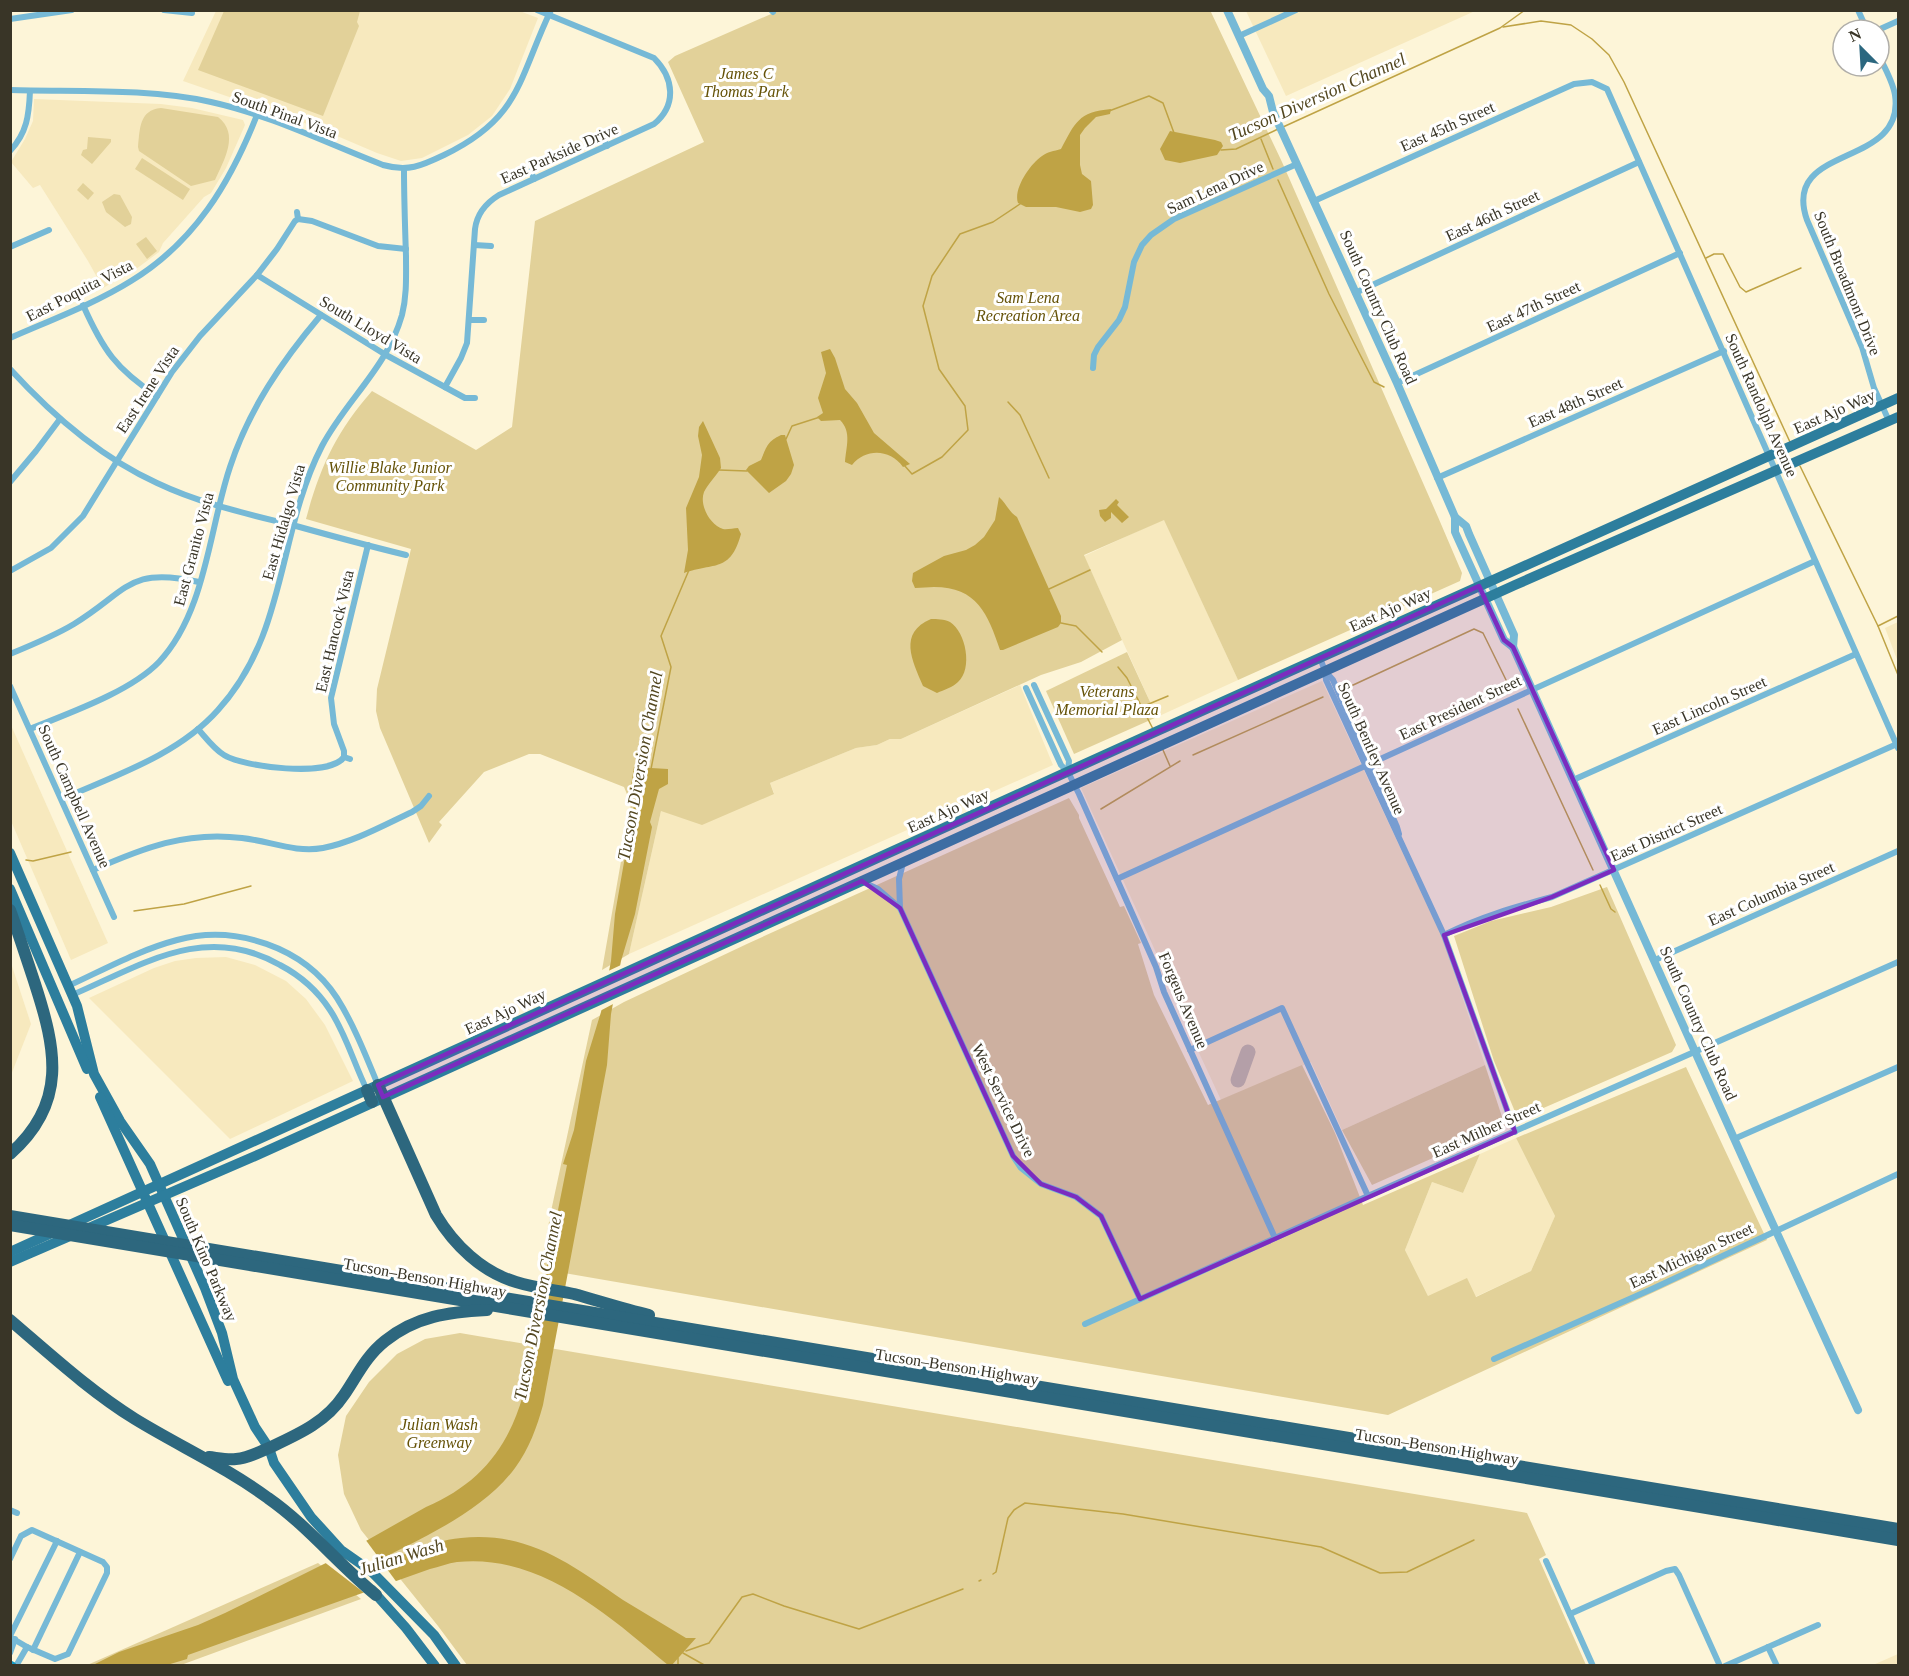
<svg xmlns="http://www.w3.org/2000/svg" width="1909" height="1676" font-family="'Times New Roman',serif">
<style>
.built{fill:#f7e9be}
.green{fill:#e2d199}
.water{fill:#bfa345}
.pier{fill:#fdf5d8}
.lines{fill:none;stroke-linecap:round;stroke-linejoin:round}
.stream{stroke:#bfa345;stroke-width:1.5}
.taxiway{stroke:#c2bca3;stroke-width:15}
.minor{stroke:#76b9d6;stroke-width:6}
.tertiary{stroke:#76b9d6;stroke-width:8}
.secondary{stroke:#139ac4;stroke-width:9}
.primary{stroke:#2d7e9d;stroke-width:10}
.motorway{stroke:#2d677e;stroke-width:12}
.marked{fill:#7b2cbf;fill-opacity:0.2;stroke:#7b2cbf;stroke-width:4.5;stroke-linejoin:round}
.labels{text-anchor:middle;stroke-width:6;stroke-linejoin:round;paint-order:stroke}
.park-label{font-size:16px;font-style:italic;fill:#655207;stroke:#fff}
.street-label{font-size:16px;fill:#393527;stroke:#fff}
.water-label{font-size:18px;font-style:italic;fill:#534720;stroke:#fff}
</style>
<rect width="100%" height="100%" fill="#fdf5d8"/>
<g class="built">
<polygon points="517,10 538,18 510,89 492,116 468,135 422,158 401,161 377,153 316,127 183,81 216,11"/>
<polygon points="1246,11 1475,11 1286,96"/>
<polygon points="34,99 161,104 192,108 243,120 245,125 226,168 211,193 204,197 163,243 159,252 136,269 103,288 88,261 40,185 33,188 11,162 25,139 33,121"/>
<polygon points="1164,519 1238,680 1157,717 1084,556"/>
<polygon points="1898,622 1898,662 1885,628"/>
<polygon points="1322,681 1443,939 1485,1065 1342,1130 1311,1062 1221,1100 1173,997 1164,970 1081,788"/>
<polygon points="1020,685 1053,765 629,954 661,811 774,793 770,783 856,748 877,745 890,739 901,739"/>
<polygon points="10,723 108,943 71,960 11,821"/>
<polygon points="226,957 255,965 286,981 306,999 325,1025 353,1081 230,1139 89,998 154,968 175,961 196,958"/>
<polygon points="10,960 31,1024 11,1075 10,1075"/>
<polygon points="1516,1138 1555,1216 1531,1271 1475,1297 1428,1296 1405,1250 1432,1182 1463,1193 1480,1154"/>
<polygon points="1898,1654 1898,1665 1873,1665"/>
</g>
<g class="green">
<path d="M1210,10L1282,162L1438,517L1462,573L1460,581L1238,680L1164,520L1084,555L1122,640L1081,662L1041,675L901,739H890L877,745L856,748L770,783L774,794L702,825L661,811L629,954L602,970L631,804L624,787L540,754H529L484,772L439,822L442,825L429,843L380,728L376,711L377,689L411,549L306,519C320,467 336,432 372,391L476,450L512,427L535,221L704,142L668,62L675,56L778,11Z"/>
<polygon points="224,11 360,11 357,22 359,26 323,116 198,70"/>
<path d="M161,108L218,117C240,134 224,160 215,180L191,186L139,151L138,147C140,129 139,110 161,108Z"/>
<polygon points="88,137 111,139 111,142 92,164 81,155 83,150 87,149"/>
<polygon points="142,158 190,189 183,200 135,169"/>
<polygon points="83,183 94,193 88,200 77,190"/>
<polygon points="114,194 120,195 132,217 131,224 125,227 106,212 102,202"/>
<polygon points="146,237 157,251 147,259 136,244"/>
<polygon points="1127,652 1157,717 1074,754 1046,691"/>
<polygon points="1069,798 1079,815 1079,818 1120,907 1124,906 1141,943 1138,944 1154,995 1208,1105 1302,1065 1335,1133 1363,1205 1480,1154 1463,1193 1432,1182 1405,1250 1428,1296 1467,1278 1476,1297 1531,1271 1555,1216 1516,1138 1686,1067 1767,1240 1388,1415 541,1269 550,1216 592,1020 624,1002 749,943"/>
<polygon points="1607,887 1676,1045 1672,1052 1518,1119 1494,1061 1454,936 1491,921 1551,907"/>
<polygon points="1485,1065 1505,1126 1372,1185 1342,1130"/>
<polygon points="460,1333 1527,1513 1546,1555 1539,1559 1586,1665 467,1665 438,1626 361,1530 344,1494 338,1455 346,1416 369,1382 397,1354 425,1339"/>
<polygon points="318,1563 361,1599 181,1665 85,1666"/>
</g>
<g class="water">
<path d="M1111,109L1110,114L1096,117L1085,128L1080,135V165L1082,174L1091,181L1093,205L1091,209L1080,212L1056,207H1026L1018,203C1013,189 1030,164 1042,156C1047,152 1054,151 1061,149C1075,123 1078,112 1111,109Z"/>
<polygon points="1170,131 1215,140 1221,142 1223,146 1217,155 1180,163 1165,160 1160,149"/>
<path d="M830,349L835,358L845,389L857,403L874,433L910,464L903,467C890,449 866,448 852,465L845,462C846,447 852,432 840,420L821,421L817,417L823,413L818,398L826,373L821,352Z"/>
<path d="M703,421L720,458L721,468C716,476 708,484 704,492C699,505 710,525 723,529C727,530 733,528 738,528L741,534C730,573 715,562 684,573L688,550L686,508L699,477L702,455L698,436L699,427Z"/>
<path d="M781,435H785L794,465L791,474L786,481L769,493L746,470L749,466L761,460C767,446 767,442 781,435Z"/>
<path d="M999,497C1006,503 1009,512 1017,517L1061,616V623L1058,627L1003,650H1000C988,614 977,587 934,587C928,587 922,588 915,588L912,581L913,573L944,556L966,550L975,545L984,537L995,520Z"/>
<polygon points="1116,499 1119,502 1117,505 1129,517 1122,523 1111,512 1111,518 1105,522 1100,516 1099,510 1106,509"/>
<path d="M931,619C937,619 944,619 950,622C966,632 973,669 958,682C953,687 944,690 937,693L923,686C912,660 898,633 931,619Z"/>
<path d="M634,767L668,769V784L659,789L650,822L652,827L635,914L621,961L611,1014L607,1065L543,1405C537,1427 529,1449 515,1468C480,1515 416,1540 366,1567C398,1560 427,1541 461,1538C529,1531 571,1565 623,1600C644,1613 665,1625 686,1638H696L672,1665H668C609,1616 540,1553 457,1562C448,1563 439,1567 430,1569L188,1655L187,1659L167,1665L91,1666L119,1652L198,1625L225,1613L334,1559L426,1507C478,1485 508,1449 523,1395L520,1393C536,1336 546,1280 553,1221L556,1220L567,1165L563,1164L574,1130L586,1061L601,1012L611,961L615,914L635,799L631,786Z"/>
</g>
<g class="pier">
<polygon points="621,965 615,1003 598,1012 606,972"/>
<polygon points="365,1539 398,1584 367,1595 323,1561"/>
</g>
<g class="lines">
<g class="stream">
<polyline points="1503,27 1541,21 1571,25 1592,39 1609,55 1624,82 1790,442"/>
<polyline points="1109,111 1149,96 1163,103 1174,133"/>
<polyline points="1283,127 1500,28 1525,10"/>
<polyline points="1261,139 1273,169"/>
<polyline points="1221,150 1236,149 1278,129"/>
<polyline points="1278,180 1329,294 1374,382 1384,387"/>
<polyline points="1706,258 1714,254 1723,254 1740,287 1746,292 1801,268"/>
<polyline points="1008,402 1020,415 1049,478"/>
<polyline points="786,439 792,426 820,417"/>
<polyline points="904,465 912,474 942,457 968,430 965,406 939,369 923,306 932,276 960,234 993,222 1020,204"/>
<polyline points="1800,466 1878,626 1898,616"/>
<polyline points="719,470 747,471"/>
<polyline points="1049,589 1090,570"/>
<polyline points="1061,623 1076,626 1102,652"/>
<polyline points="1878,626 1898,675"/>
<polyline points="1118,667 1127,678 1153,729"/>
<polyline points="1351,686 1474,629 1483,633 1509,686"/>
<polyline points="1144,706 1168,696"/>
<polyline points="1518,709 1593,870"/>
<polyline points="1163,750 1170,766"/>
<polyline points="1193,755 1323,697"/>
<polyline points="651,769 671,667 661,636 689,570"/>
<polyline points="1101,809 1180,761"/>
<polyline points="26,860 33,861 71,852"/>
<polyline points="1600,885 1611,909 1615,912"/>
<polyline points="134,911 184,904 251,886"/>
<polyline points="993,1574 996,1572 1008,1518 1014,1510 1025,1503 1123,1514 1321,1547 1380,1573 1407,1572 1474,1540"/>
<polyline points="979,1581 981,1580"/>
<polyline points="686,1651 709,1643 742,1597 753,1594 784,1606 859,1629 963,1589"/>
<polyline points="683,1653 706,1666"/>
<polyline points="678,1666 678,1658"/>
</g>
<polyline class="taxiway" points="1238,1080 1248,1052"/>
<g class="minor">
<polyline points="164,10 192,13"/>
<polyline points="771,10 773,12"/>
<polyline points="1858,10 1867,30"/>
<polyline points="10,19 72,10"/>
<polyline points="1878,30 1898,21"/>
<polyline points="1239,36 1296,10"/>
<path d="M1879,56C1885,68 1893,82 1895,95C1906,169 1780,143 1807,220L1862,347L1874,388L1889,421"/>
<path d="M10,90C75,92 148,88 211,102C270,115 326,143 383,165C408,172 421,166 444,155C521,118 518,79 551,10"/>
<polyline points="603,138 607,146"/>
<path d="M10,151C27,133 29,115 30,91"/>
<polyline points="531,171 534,179"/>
<polyline points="1314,201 1574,84 1592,82 1607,89 1898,748"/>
<polyline points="298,219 312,221 378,246 406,249"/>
<polyline points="474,245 491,246"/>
<polyline points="10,247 49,230"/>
<polyline points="257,275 386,355 465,398 475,398"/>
<polyline points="1355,293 1639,162"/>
<path d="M83,305C103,350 116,369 157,396"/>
<polyline points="469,320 484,320"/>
<path d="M10,338C51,320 94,304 131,281C195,242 230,183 257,115"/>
<polyline points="1093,368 1094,355 1098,347 1119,320 1125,307 1134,262 1142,245 1151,235 1174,219 1297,164"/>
<path d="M10,369C52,415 100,457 157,483C201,504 248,514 296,526C332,536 369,546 406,555"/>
<polyline points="1397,383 1680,253"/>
<path d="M445,387L461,358L467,343L475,229C477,213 486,203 499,195L654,124C677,105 674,78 654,58L537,10"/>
<polyline points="1437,478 1724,351"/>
<polyline points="10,482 36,451 60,419"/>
<polyline points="10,571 51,548 83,516 172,372 200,336 257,275 277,249 295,221 298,219 297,212"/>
<path d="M10,654C32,645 54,636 74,624C128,591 128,566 199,582"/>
<polyline points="1320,658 1325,671 1333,680 1397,827 1399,834"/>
<polyline points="1325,671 1326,680 1444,935 1515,1132"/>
<polyline points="1034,685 1069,761 1068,771"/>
<polyline points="10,686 114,917"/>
<polyline points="1026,688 1061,765 1068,772 1079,794 1156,967 1164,992 1275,1238"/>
<path d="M30,729C69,713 130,692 159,662C206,612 209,529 230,467C249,409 282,361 321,315"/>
<path d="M198,729C206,738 214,749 224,755C243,767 330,778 344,757"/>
<polyline points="350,759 344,757 344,751 334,724 331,698 368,545"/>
<polyline points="1573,780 1856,654"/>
<path d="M62,799C116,775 178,755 218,710C288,633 277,533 322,446C347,399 387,368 402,315C407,295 406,276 406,256C405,227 404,198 404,170"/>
<path d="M93,870C143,848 186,831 242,838C270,841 295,853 323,848C354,842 384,825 412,812L421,806L429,796"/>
<polyline points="1117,879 1815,561"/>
<polyline points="863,882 878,889 900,908 1013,1156 1021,1168 1041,1184 1076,1197 1101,1216 1140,1299"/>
<polyline points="900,908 899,879 903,863"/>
<path d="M1444,935C1479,917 1515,907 1552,897L1897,744"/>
<polyline points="1655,960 1898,851"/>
<path d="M68,986C103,970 139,950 177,940C235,924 304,947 337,998C354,1025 366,1056 378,1085"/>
<path d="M72,995C142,965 205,922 280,965C301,976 317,990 330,1010C346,1034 354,1064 367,1090"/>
<polyline points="1190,1050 1282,1008 1368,1196"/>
<polyline points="1734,1139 1898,1067"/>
<polyline points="1085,1324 1368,1196 1898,962"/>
<polyline points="1494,1359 1652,1289 1898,1174"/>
<polyline points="10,1510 17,1513"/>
<polyline points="10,1559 21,1536 32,1530 103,1562 107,1567 107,1573 68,1654 55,1659 27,1647 10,1637"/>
<polyline points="1546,1561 1593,1666"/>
<polyline points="1570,1614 1666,1571 1675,1569 1679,1575 1720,1666"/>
<polyline points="10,1636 57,1541"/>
<polyline points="1768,1647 1777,1666"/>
<polyline points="33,1650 80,1552"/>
<polyline points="10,1653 15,1639"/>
<polyline points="16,1666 27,1647"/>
<polyline points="1725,1666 1818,1625"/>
</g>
<g class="tertiary">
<polyline points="1227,10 1263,89 1269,96 1273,112 1397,383 1455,517 1455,532 1459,541 1504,640 1513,647"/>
<polyline points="1455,517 1466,526 1469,534 1514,635 1513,647 1755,1185 1858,1410"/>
</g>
<polyline class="secondary" points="10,1665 12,1666"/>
<g class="primary">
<polyline points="10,853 77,1006 94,1074 120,1121 150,1164 205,1288 222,1333 233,1379 255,1427 269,1448 274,1463 311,1517 341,1550 371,1571 434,1635 456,1666"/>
<polyline points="10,889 87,1069"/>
<polyline points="100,1097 228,1381"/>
<polyline points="10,1252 1144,737 1898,398"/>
<polyline points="10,1262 262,1153 1515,585 1898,417"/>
<polyline points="372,1590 406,1628 435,1666"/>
</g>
<g class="motorway">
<path d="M10,910C19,935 27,960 35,984C56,1049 68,1103 10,1154"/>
<path d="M378,1085L436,1215C454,1245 482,1272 516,1282C535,1288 555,1290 574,1294C599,1301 624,1309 649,1315"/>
<polyline points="367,1090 372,1102"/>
<polyline points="10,1216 1898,1529"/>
<polyline points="10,1225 1898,1540"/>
<path d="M10,1320C51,1355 90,1391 135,1419C179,1446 226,1467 268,1498C308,1526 338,1564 376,1595"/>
<path d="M209,1457C218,1458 227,1460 236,1459C249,1458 259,1452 271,1447C299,1434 326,1422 344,1395C357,1376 366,1356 385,1341C416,1316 449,1312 487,1310"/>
</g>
</g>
<path class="marked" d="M1479,586L1504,640L1513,647L1614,870L1552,897L1444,935L1515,1132L1140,1299L1101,1216L1076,1197L1041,1184L1013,1156L900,908L862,881L383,1097L378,1085Z"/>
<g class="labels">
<g class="park-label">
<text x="746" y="79">James C<tspan x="746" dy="18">Thomas Park</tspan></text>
<text x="1028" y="303">Sam Lena<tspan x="1028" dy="18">Recreation Area</tspan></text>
<text x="390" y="473">Willie Blake Junior<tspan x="390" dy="18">Community Park</tspan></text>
<text x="1107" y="697">Veterans<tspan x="1107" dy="18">Memorial Plaza</tspan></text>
<text x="439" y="1430">Julian Wash<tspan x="439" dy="18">Greenway</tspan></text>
</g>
<g class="street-label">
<text transform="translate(285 114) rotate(20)" y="6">South Pinal Vista</text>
<text transform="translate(1447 126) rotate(-24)" y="6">East 45th Street</text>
<text transform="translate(559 153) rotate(-24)" y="6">East Parkside Drive</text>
<text transform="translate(1215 187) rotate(-25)" y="6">Sam Lena Drive</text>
<text transform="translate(1492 215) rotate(-25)" y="6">East 46th Street</text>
<text transform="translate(1848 283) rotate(68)" y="6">South Broadmont Drive</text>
<text transform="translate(79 290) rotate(-27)" y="6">East Poquita Vista</text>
<text transform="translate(1533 306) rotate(-25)" y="6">East 47th Street</text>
<text transform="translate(1379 307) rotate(66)" y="6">South Country Club Road</text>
<text transform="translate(371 329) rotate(31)" y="6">South Lloyd Vista</text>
<text transform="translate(147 389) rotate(-57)" y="6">East Irene Vista</text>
<text transform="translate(1575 402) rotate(-24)" y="6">East 48th Street</text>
<text transform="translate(1762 405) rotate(66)" y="6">South Randolph Avenue</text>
<text transform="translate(1834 411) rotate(-24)" y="6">East Ajo Way</text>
<text transform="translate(283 522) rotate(-74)" y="6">East Hidalgo Vista</text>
<text transform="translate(193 549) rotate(-75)" y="6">East Granito Vista</text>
<text transform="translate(1390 609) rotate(-24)" y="6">East Ajo Way</text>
<text transform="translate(334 631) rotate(-77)" y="6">East Hancock Vista</text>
<text transform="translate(1709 705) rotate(-24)" y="6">East Lincoln Street</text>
<text transform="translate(1460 707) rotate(-25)" y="6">East President Street</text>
<text transform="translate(1372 748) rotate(66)" y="6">South Bentley Avenue</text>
<text transform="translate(75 796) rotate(66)" y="6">South Campbell Avenue</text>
<text transform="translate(948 810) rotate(-24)" y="6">East Ajo Way</text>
<text transform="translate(1666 832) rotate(-24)" y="6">East District Street</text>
<text transform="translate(1771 893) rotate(-24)" y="6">East Columbia Street</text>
<text transform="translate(1184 1000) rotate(67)" y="6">Forgeus Avenue</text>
<text transform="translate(505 1011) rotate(-25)" y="6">East Ajo Way</text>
<text transform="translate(1699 1023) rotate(66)" y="6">South Country Club Road</text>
<text transform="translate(1004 1100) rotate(64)" y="6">West Service Drive</text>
<text transform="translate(1486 1129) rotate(-24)" y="6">East Milber Street</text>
<text transform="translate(1691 1255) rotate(-25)" y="6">East Michigan Street</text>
<text transform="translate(207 1259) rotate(67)" y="6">South Kino Parkway</text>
<text transform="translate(425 1277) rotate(10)" y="6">Tucson–Benson Highway</text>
<text transform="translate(957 1366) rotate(9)" y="6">Tucson–Benson Highway</text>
<text transform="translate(1437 1446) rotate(9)" y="6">Tucson–Benson Highway</text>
</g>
<g class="water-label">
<text transform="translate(1317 97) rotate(-24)" y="6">Tucson Diversion Channel</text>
<text transform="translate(640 766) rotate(-80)" y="6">Tucson Diversion Channel</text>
<text transform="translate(538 1306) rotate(-79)" y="6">Tucson Diversion Channel</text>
<text transform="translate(401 1557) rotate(-17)" y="6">Julian Wash</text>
</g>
</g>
<rect width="1909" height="1676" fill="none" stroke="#393527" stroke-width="24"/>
<g transform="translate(1861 48) rotate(336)"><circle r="28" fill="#ffffff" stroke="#b0aea9" stroke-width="1.5"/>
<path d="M0-4.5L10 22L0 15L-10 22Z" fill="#2b677f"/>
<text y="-9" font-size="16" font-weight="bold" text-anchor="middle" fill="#393527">N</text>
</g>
</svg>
